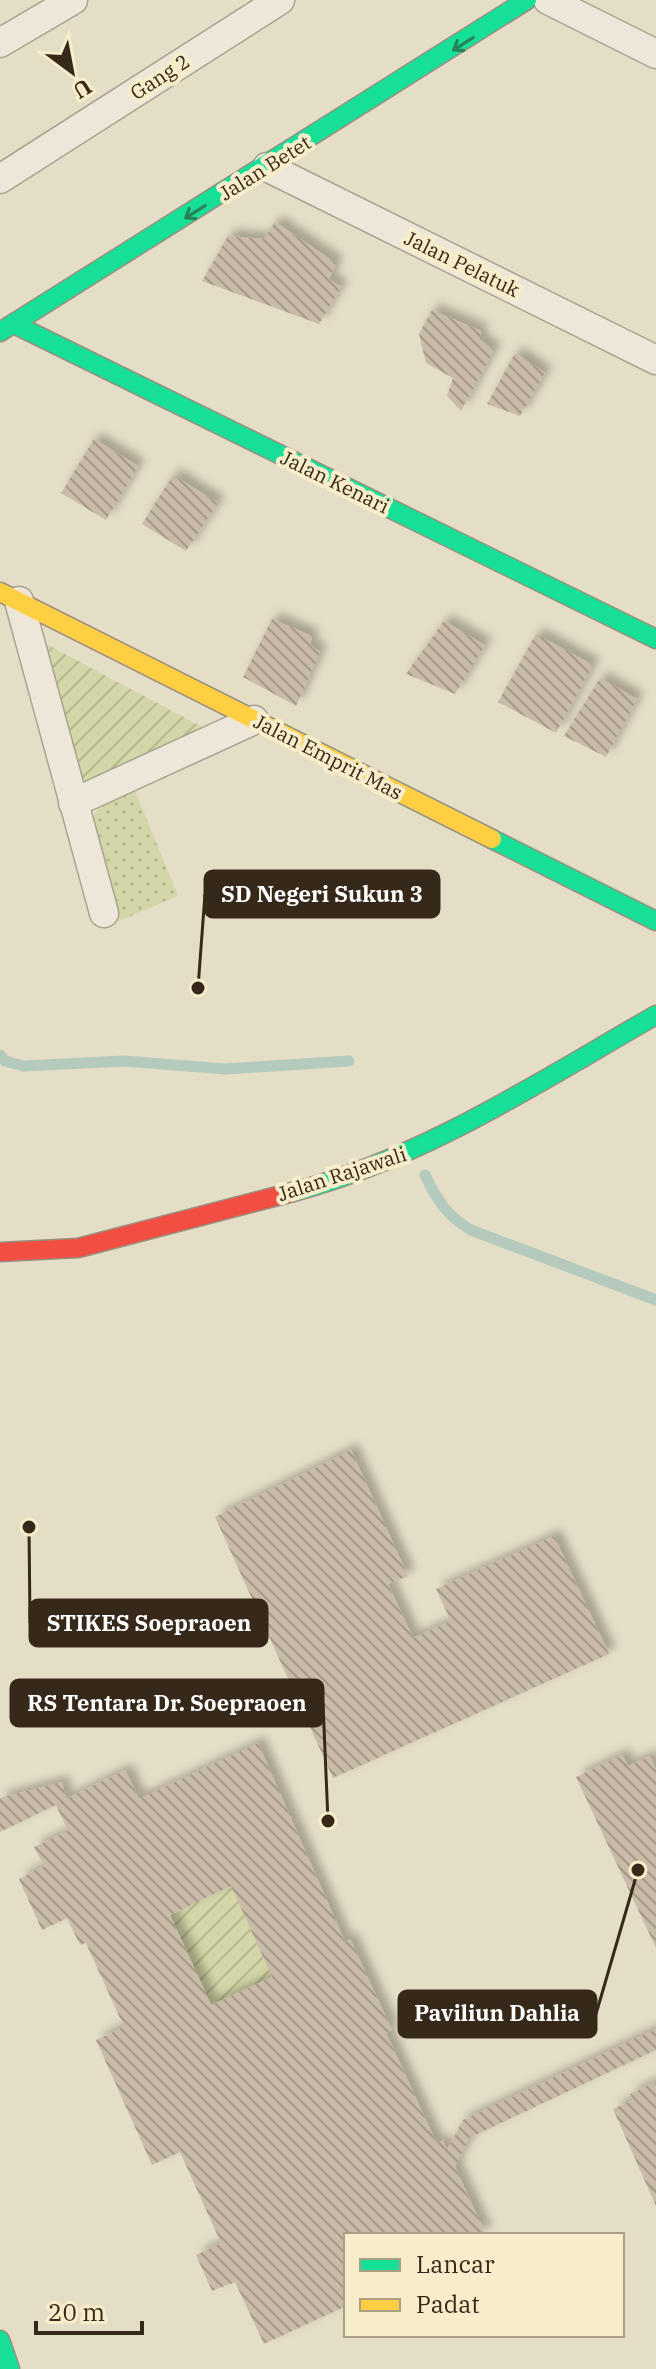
<svg xmlns="http://www.w3.org/2000/svg" width="656" height="2369" font-family="'IBM Plex Serif',serif">
<style>
.grass{fill:url(#grass-dots)}
.garden{fill:url(#garden-furrows)}
.lines{fill:none;stroke-linecap:round;stroke-linejoin:round}
.stream{stroke:#b4cabd;stroke-width:11}
.building{fill:url(#building-back-hatch);fill-rule:evenodd;filter:url(#shadow)}
.street-casing{stroke:#a9a291;stroke-width:31}
.fast-casing{stroke:#999081;stroke-width:21}
.slow-casing{stroke:#999081;stroke-width:21}
.jam-casing{stroke:#999081;stroke-width:21}
.street{stroke:#ece7d9;stroke-width:28}
.fast{stroke:#16e098;stroke-width:18}
.slow{stroke:#ffcf43;stroke-width:18}
.jam{stroke:#f24e42;stroke-width:18}
.oneway{stroke:#268458}
.labels{text-anchor:middle;stroke-width:8;stroke-linejoin:round;paint-order:stroke}
.street-label{font-size:20px;fill:#372919;stroke:#f8edca}
.leader{fill:none;stroke:#372919;stroke-width:3}
.callout-dot{fill:#372919;stroke:#f8edca;stroke-width:3}
.callout{fill:#372919;stroke:#372919;stroke-width:3}
.callout-label{font-size:22px;text-anchor:middle;font-weight:bold;fill:#fff}
</style>
<defs>
<pattern id="grass-dots" width="8" height="8" patternUnits="userSpaceOnUse" patternTransform="scale(2)"><rect width="8" height="8" fill="#d3d6a7"/><path d="M2 2h.1M6 6h.1" fill="none" stroke="#b6b88f" stroke-width="1.8" stroke-linecap="round"/></pattern>
<pattern id="garden-furrows" width="10" height="10" patternUnits="userSpaceOnUse" patternTransform="scale(2)"><rect width="10" height="10" fill="#d3d6a7"/><path d="M-1 1l2-2M0 10L10 0M9 11l2-2" fill="none" stroke="#b6b88f"/></pattern>
<pattern id="building-back-hatch" width="6" height="6" patternUnits="userSpaceOnUse" patternTransform="scale(2)"><rect width="6" height="6" fill="#c9bba7"/><path d="M-1 5l2 2M0 0l6 6M5-1l2 2" fill="none" stroke="#a49887"/></pattern>
<filter id="shadow"><feDropShadow dx="7" dy="-7" stdDeviation="4" flood-color="#0004"/></filter>
</defs>
<rect width="100%" height="100%" fill="#e5dec7"/>
<polygon class="grass" points="134,789 178,896 117,922 92,818 104,801"/>
<g class="garden">
<polygon points="43,645 48,645 206,729 202,735 88,780 80,778"/>
<polygon points="231,1886 272,1977 211,2005 170,1915"/>
</g>
<g class="lines">
<g class="stream">
<polyline points="0,1055 5,1061 24,1066 124,1061 225,1069 349,1061"/>
<path d="M425,1175C437,1200 447,1216 471,1230L656,1300"/>
</g>
</g>
<g class="building">
<polygon points="275,222 336,263 329,279 341,287 319,324 202,281 228,236 264,239"/>
<polygon points="432,310 481,331 479,339 494,350 461,411 447,396 453,378 426,363 419,334"/>
<polygon points="515,353 545,373 520,416 487,404"/>
<polygon points="94,439 138,466 106,520 61,493"/>
<polygon points="173,475 218,503 186,551 142,524"/>
<polygon points="272,619 312,636 310,645 320,652 296,706 243,677"/>
<polygon points="444,621 485,645 455,694 406,674"/>
<polygon points="536,634 593,665 556,733 498,702"/>
<polygon points="600,678 637,699 606,757 564,736"/>
<polygon points="351,1450 408,1576 388,1584 413,1638 451,1621 436,1589 554,1536 609,1654 333,1778 215,1517"/>
<path d="M258,1743L345,1942L350,1939L392,2030L386,2033L437,2144L443,2140L447,2150L463,2120L656,2029V2050L469,2138L455,2167L486,2235H346V2306L264,2344L235,2282L212,2291L196,2255L221,2243L180,2152L152,2165L96,2040L124,2027L86,1943L80,1945L67,1918L42,1930L19,1879L44,1866L34,1847L68,1831L56,1805L0,1832V1798L62,1782L66,1799L125,1770L139,1799ZM231,1886L272,1977L211,2005L170,1915Z"/>
<polygon points="622,1755 628,1766 650,1756 656,1770 656,1948 576,1777"/>
<polygon points="655,2082 656,2086 656,2206 613,2109 633,2100 630,2094"/>
</g>
<g class="lines">
<g class="street-casing">
<g id="street">
<polyline points="548,0 656,54"/>
<polyline points="0,43 73,0"/>
<polyline points="267,167 656,360"/>
<polyline points="0,179 280,0"/>
<polyline points="19,601 104,913"/>
<polyline points="73,803 254,720"/>
</g>
</g>
<g class="fast-casing">
<g id="fast">
<polyline points="14,324 656,639"/>
<polyline points="0,332 527,0"/>
<polyline points="492,839 656,921"/>
<path d="M293,1192C424,1158 539,1082 656,1015"/>
<polyline points="0,2340 10,2369"/>
</g>
</g>
<g class="slow-casing">
<polyline id="slow" points="0,592 492,839"/>
</g>
<g class="jam-casing">
<polyline id="jam" points="0,1252 78,1248 293,1192"/>
</g>
<use href="#street" class="street"/>
<use href="#fast" class="fast"/>
<use href="#slow" class="slow"/>
<use href="#jam" class="jam"/>
</g>
<defs><path id="oneway-shaft" d="M-6 0H5M1.5-3L5.5 0L1.5 3" fill="none" stroke-width="1.6" stroke-linecap="round" stroke-linejoin="round" transform="scale(2)"/></defs>
<g class="oneway">
<use href="#oneway-shaft" transform="translate(463 44) rotate(148)"/>
<use href="#oneway-shaft" transform="translate(195 212) rotate(148)"/>
</g>
<g class="labels">
<g class="street-label">
<text transform="translate(160 77) rotate(-33)" y="7">Gang 2</text>
<text transform="translate(265 168) rotate(-32)" y="7">Jalan Betet</text>
<text transform="translate(462 264) rotate(26)" y="7">Jalan Pelatuk</text>
<text transform="translate(335 482) rotate(26)" y="7">Jalan Kenari</text>
<text transform="translate(328 757) rotate(27)" y="7">Jalan Emprit Mas</text>
<text transform="translate(342 1174) rotate(-18)" y="7">Jalan Rajawali</text>
</g>
</g>
<path class="leader" d="M198 988L205 894M29 1527L30 1623M328 1821L323 1703M638 1870L596 2014"/>
<g class="callout-dot">
<circle cx="198" cy="988" r="8"/>
<circle cx="29" cy="1527" r="8"/>
<circle cx="328" cy="1821" r="8"/>
<circle cx="638" cy="1870" r="8"/>
</g>
<g class="callout">
<rect x="205" y="871" width="234" height="46" rx="8"/>
<rect x="30" y="1600" width="237" height="46" rx="8"/>
<rect x="11" y="1680" width="312" height="46" rx="8"/>
<rect x="399" y="1991" width="197" height="46" rx="8"/>
</g>
<g class="callout-label">
<text x="322" y="902">SD Negeri Sukun 3</text>
<text x="149" y="1631">STIKES Soepraoen</text>
<text x="167" y="1711">RS Tentara Dr. Soepraoen</text>
<text x="497" y="2021">Paviliun Dahlia</text>
</g>
<rect x="344" y="2233" width="280" height="104" fill="#f8edca" stroke="#ab9f83" stroke-width="2"/>
<rect x="360" y="2259" width="40" height="12" fill="#16e098" stroke="#ab9f83" stroke-width="2"/>
<text x="416" y="2273" font-size="24" fill="#372919">Lancar</text>
<rect x="360" y="2299" width="40" height="12" fill="#ffcf43" stroke="#ab9f83" stroke-width="2"/>
<text x="416" y="2313" font-size="24" fill="#372919">Padat</text>
<g transform="translate(72 72) rotate(148)" stroke="#f8edca" stroke-width="6" paint-order="stroke">
<path d="M0-6L14 30L0 20L-14 30Z" fill="#372919"/>
<text y="-12" font-size="22" font-weight="bold" text-anchor="middle" fill="#372919">U</text>
</g>
<path d="M36 2321v12h106v-12" fill="none" stroke="#372919" stroke-width="4"/>
<text x="48" y="2321" font-size="24" fill="#372919" stroke="#f8edca" stroke-width="6" paint-order="stroke">20 m</text>
</svg>
